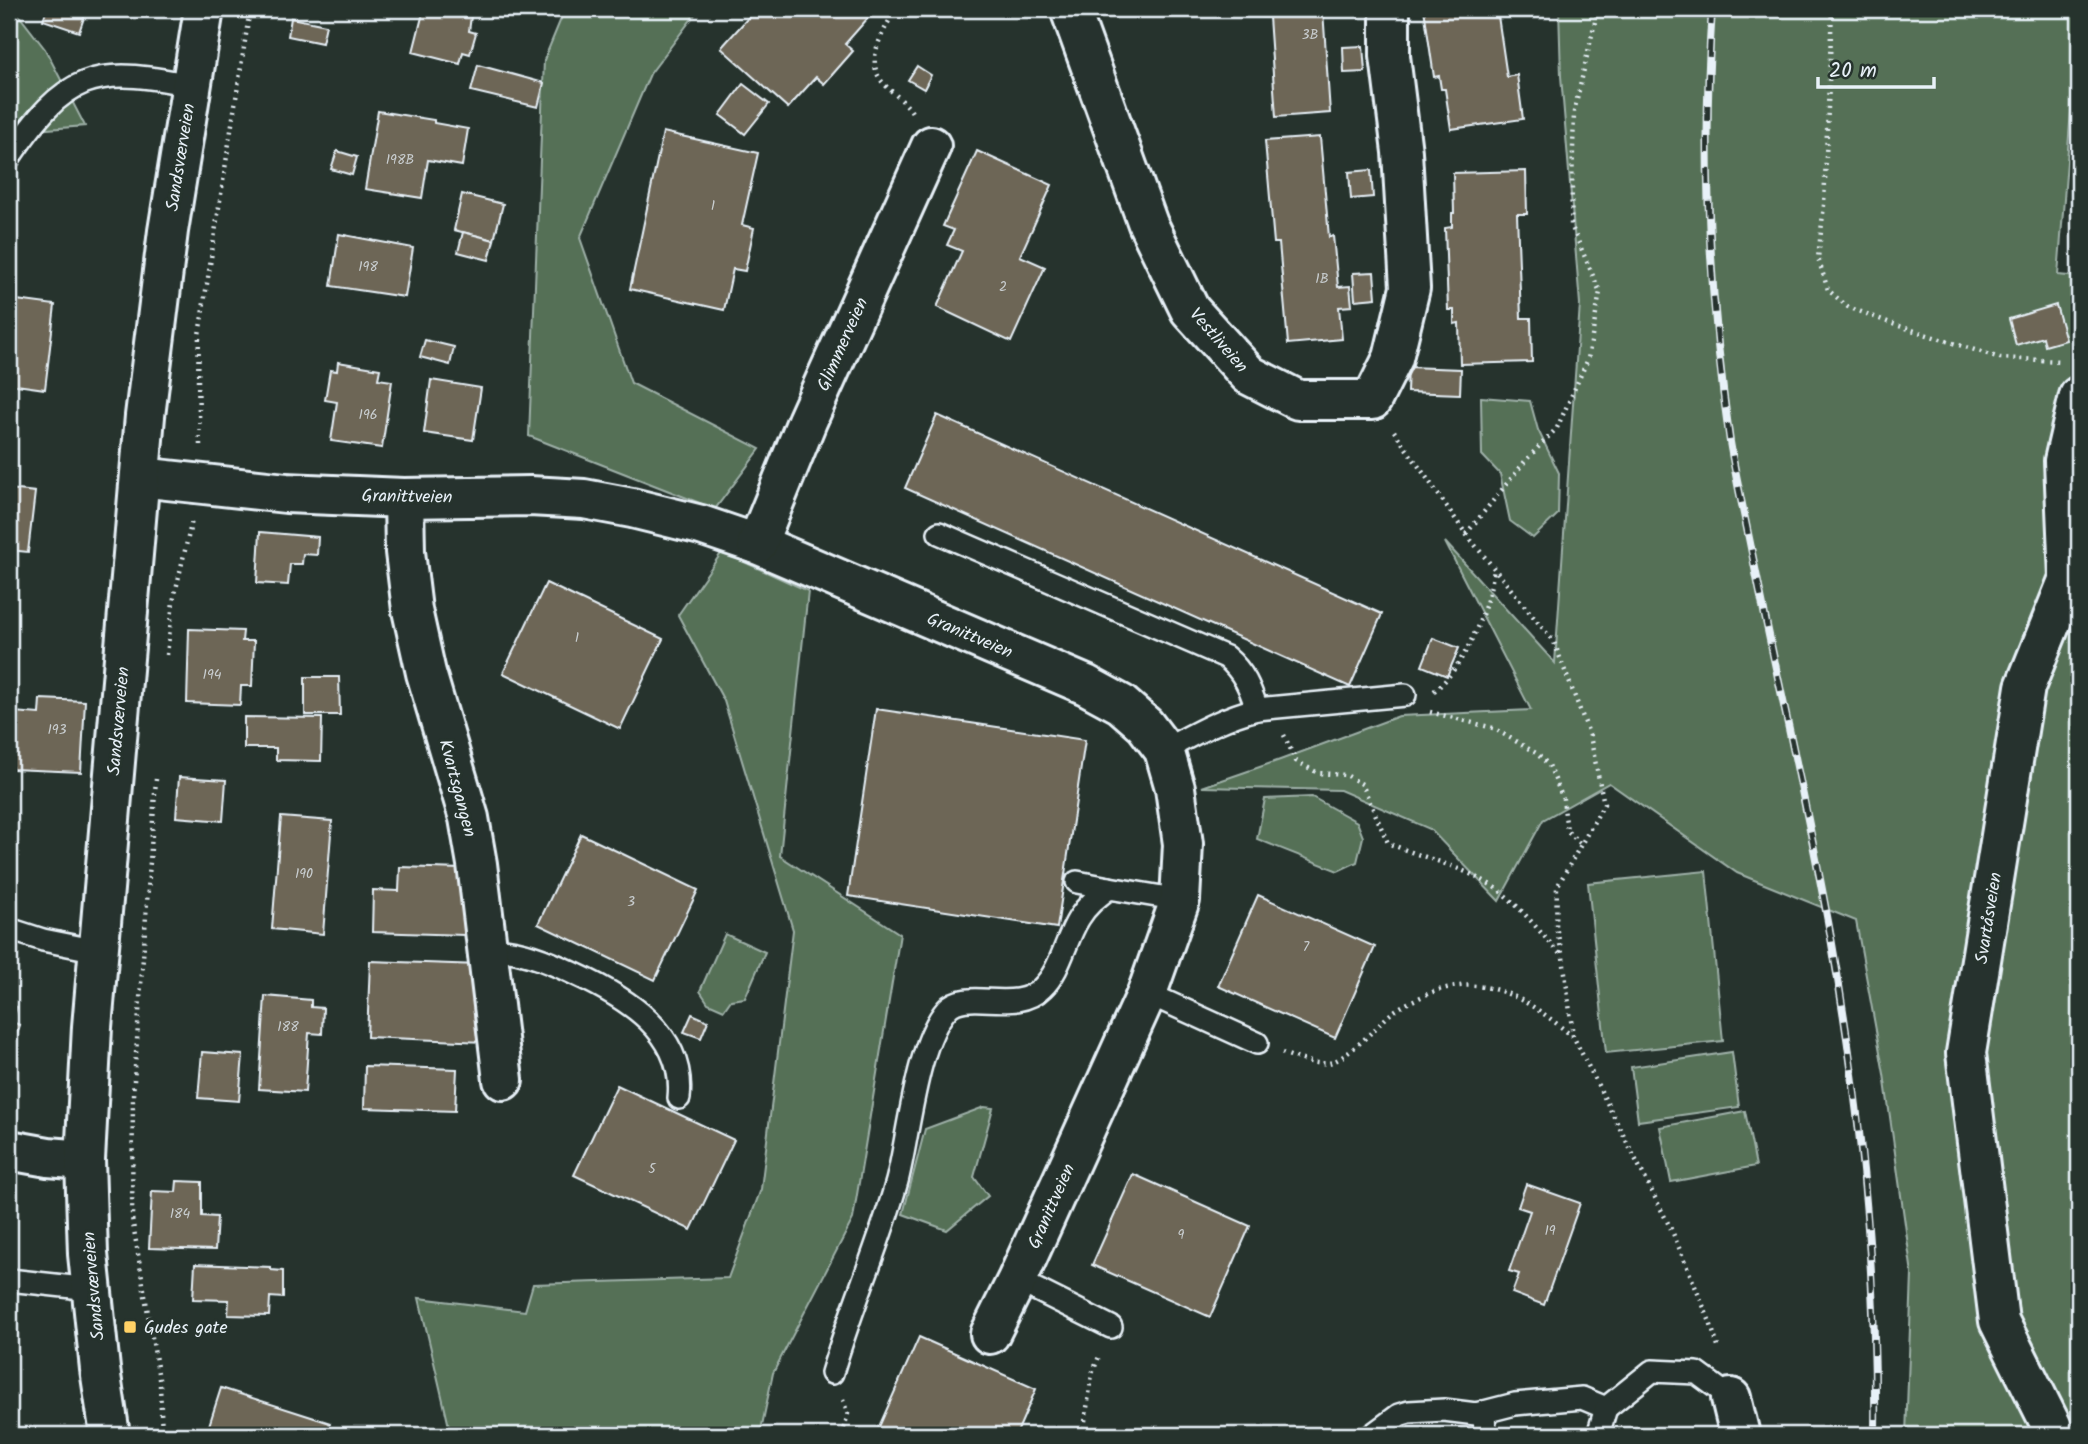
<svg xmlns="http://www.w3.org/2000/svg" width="2088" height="1444" font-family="Kalam,sans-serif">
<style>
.green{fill:#557057;stroke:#9eb0a8;stroke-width:2}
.building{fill:#6d6656;stroke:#e8f1f8;stroke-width:2}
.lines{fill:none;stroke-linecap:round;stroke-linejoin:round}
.service-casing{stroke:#e8f1f8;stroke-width:26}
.minor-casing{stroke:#e8f1f8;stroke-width:44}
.secondary-casing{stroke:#e8f1f8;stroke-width:44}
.path{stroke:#e8f1f8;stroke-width:4.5;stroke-dasharray:2 5;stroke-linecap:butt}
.service{stroke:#26332d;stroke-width:21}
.minor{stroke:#26332d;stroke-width:38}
.secondary{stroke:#26332d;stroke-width:38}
.rail-casing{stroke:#e8f1f8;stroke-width:8}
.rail{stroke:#26332d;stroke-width:5;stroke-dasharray:16;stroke-linecap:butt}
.poi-dot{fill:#ffd166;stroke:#26332d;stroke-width:2.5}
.labels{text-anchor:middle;stroke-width:6;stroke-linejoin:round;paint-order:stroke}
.number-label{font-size:14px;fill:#c9ced0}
.street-label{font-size:18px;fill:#e8f1f8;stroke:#26332d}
.poi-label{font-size:18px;fill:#e8f1f8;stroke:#26332d;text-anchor:start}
</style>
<rect width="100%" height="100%" fill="#26332d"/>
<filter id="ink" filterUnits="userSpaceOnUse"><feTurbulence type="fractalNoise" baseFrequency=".0143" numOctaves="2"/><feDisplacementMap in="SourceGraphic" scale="14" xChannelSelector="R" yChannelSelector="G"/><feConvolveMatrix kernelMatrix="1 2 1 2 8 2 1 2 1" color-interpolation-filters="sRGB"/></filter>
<g filter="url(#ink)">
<g class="green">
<polygon points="9,9 14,9 45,49 85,126 9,132"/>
<polygon points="565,9 699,9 650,74 580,238 631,383 760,449 715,509 529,436 544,60"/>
<polygon points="1559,9 2079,9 2058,275 2079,277 2079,1435 1906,1435 1912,1274 1884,1074 1856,921 1737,873 1609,783 1543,820 1499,901 1430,829 1340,790 1202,787 1280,760 1399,716 1531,710 1445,542 1555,663 1580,304 1561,76"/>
<polygon points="1481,397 1530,401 1538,430 1559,473 1558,514 1533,538 1510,521 1500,474 1482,455"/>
<polygon points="722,552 808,591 780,856 900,934 853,1219 773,1373 760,1435 451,1435 419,1298 525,1311 533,1284 728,1278 761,1189 793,930 724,701 678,615"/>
<polygon points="1312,797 1357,822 1363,837 1357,862 1338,871 1257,839 1265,799"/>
<polygon points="1706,871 1723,1041 1606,1053 1588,883"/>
<polygon points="725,934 765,952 745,998 731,1000 724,1010 708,1003 700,991"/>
<polygon points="1732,1052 1739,1107 1638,1121 1631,1067"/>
<polygon points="984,1107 993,1108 974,1177 988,1196 947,1230 903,1214 925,1129"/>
<polygon points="1745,1111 1756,1166 1671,1182 1660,1127"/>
</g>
<g class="building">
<polygon points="47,9 87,9 79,32 43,20"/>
<polygon points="424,9 472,9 469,31 476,33 470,54 463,52 460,64 413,52"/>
<polygon points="756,9 876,9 845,44 853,51 824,84 816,77 788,108 721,48"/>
<polygon points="1262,9 1323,10 1330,113 1276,117 1269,17 1262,17"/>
<polygon points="1424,9 1497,9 1507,77 1517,75 1523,119 1451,129 1445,89 1441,89 1439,76 1434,77"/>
<polygon points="291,18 326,25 322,43 288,36"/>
<polygon points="1363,46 1365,72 1344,73 1343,47"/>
<polygon points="478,65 544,83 538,107 471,91"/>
<polygon points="917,66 931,75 924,89 908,80"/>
<polygon points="743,84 769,104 745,134 720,115"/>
<polygon points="378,111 434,120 434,123 468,129 462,166 428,160 422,198 365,189"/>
<polygon points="663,132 758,153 742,225 754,228 745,271 733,269 724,310 630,289"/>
<polygon points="1320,137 1329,237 1333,236 1338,287 1350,286 1352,306 1339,307 1342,339 1288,344 1279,243 1274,243 1265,141"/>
<polygon points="337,151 357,157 352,175 331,169"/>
<polygon points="977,151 1052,185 1020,256 1045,267 1011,342 937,307 962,251 947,245 954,230 943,226"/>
<polygon points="1371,170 1373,197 1351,199 1349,172"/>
<polygon points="1526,171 1527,214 1517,214 1521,318 1531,318 1532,362 1460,364 1459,323 1454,324 1454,310 1448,310 1445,228 1452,227 1452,213 1454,213 1453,173"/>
<polygon points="462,194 503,204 494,240 454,230"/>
<polygon points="463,232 494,240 489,260 458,252"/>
<polygon points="339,234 413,248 405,297 331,286"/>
<polygon points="1374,272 1376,298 1355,300 1353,273"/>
<polygon points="9,299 55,305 45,389 9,384"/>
<polygon points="2056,305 2066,340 2045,346 2043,337 2016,345 2009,319"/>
<polygon points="425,340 454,347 450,365 420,357"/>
<polygon points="338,362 380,369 378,379 392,381 382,448 331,441 337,402 325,400 330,370 337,371"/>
<polygon points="1408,367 1461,369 1460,394 1407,392"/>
<polygon points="431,380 481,388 473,440 424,433"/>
<polygon points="937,415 1382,614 1350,687 905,488"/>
<polygon points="9,489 35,492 28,552 9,550"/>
<polygon points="260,532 318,537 317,555 303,554 302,564 290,564 288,585 257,583"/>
<polygon points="546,583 663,639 620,729 503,673"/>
<polygon points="189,629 243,631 242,641 254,641 252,686 241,686 240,705 187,703"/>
<polygon points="1433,638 1459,648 1447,676 1422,666"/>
<polygon points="305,677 339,677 340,715 305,715"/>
<polygon points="40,699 85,701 81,772 12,769 14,712 39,714"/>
<polygon points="876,709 1085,740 1057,928 848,896"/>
<polygon points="244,717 322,718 321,761 276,760 276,748 244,748"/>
<polygon points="179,777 226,780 223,821 176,817"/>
<polygon points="281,817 332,821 323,934 272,929"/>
<polygon points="581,834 698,890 655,980 538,924"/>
<polygon points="400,867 462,869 465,893 464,935 372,932 373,890 399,891"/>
<polygon points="1258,895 1375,947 1335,1038 1218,986"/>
<polygon points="370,961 479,965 477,1026 485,1026 484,1042 367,1037"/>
<polygon points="265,996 311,1000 311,1007 323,1008 322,1034 309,1033 305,1092 259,1089"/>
<polygon points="9,1004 17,1007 12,1022 20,1025 11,1050 9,1049"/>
<polygon points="692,1014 708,1021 701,1038 684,1032"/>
<polygon points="202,1052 243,1055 239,1101 198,1098"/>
<polygon points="365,1066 457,1069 455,1111 364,1108"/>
<polygon points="617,1085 734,1140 691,1230 574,1175"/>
<polygon points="1133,1174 1250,1226 1210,1317 1092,1265"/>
<polygon points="177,1181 202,1182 202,1216 217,1217 215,1250 149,1248 152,1191 176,1192"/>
<polygon points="1526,1184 1580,1203 1544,1305 1512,1293 1519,1274 1509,1271 1530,1211 1518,1207"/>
<polygon points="195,1264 271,1267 271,1270 283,1271 283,1298 270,1297 269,1316 228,1315 229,1300 193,1299"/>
<polygon points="919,1337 1036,1389 1016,1435 894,1435 878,1429"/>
<polygon points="221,1388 330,1423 326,1435 206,1435"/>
</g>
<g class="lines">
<g class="service-casing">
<g id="service">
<path d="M9,158C65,74 93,65 191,85"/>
<path d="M939,533L1226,657C1244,672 1250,688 1257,709"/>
<path d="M1164,750C1194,734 1224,717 1257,709L1405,695"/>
<polyline points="1077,882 1109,888"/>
<polyline points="9,929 43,940 98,951"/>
<path d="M487,949C519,949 546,960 575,974C625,997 686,1033 679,1098"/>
<polyline points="1147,993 1257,1043"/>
<polyline points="9,1280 91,1289"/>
<polyline points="1017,1280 1111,1327"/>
<path d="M832,1373C851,1308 879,1246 897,1181C909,1135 916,1044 947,1009C966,987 1016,1015 1042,988C1061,970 1065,940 1079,918C1087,905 1097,897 1109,888L1180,900"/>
<polyline points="1606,1408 1652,1371 1697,1373 1731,1398"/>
<polyline points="1484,1412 1485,1435"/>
<polyline points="1372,1435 1399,1415 1409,1412 1444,1410 1476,1414 1515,1404 1582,1398 1606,1408"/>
<polyline points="1598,1435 1606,1408"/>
</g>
</g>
<g class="minor-casing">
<g id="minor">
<polyline points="1070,9 1148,224 1190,310 1249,375 1298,400 1372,400 1393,358 1410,288 1402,152 1390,56 1390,9"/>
<polyline points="140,477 286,493 404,498 530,496 584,499 632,508 701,525 757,544 1086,685 1121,704 1145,725 1164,750 1175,788 1183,844 1180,900 1147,993 1017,1280 990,1334"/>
<polyline points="404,498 405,552 412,610 426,673 469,818 477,864 503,1080"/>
<polyline points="757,544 807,421 931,146"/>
<polyline points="9,1150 48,1157 85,1160"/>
<polyline points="1731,1398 1740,1435"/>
<polyline points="2056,1435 1999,1321 1966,1053 2025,687 2069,578 2064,461 2079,396"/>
</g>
</g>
<g class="secondary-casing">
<polyline id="secondary" points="110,1435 100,1369 88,1254 85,1160 92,1027 145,416 168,231 204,9"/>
</g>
<g class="path">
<path d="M895,9C884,33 861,62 886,86C895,95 907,103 913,114"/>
<polyline points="1832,9 1824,205 1818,258 1828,290 1848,307 1893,324 2000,358 2061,361"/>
<polyline points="1394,431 1466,534 1554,642 1590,736 1604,804 1557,887 1556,927 1563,957 1573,1036 1672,1231 1710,1322 1719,1350"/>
<polyline points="200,445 198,382 199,335 250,9"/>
<polyline points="1466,534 1526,460 1557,428 1588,359 1600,292 1571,225 1574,112 1598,9"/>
<polyline points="167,655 173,602 192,520"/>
<path d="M1434,691C1465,667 1488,608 1494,570"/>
<polyline points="1430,712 1493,728 1536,753 1549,765 1563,799 1567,831 1582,845"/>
<path d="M1284,735L1296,761L1318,773L1346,775L1362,784L1388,843C1425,859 1468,867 1501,892C1520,906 1544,937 1561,955"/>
<polyline points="156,779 133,1095 132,1218 160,1385 162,1435"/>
<path d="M1282,1053C1296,1058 1314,1065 1329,1063C1345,1060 1375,1029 1387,1017C1398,1007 1410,1002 1423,996C1482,969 1528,999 1572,1036"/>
<polyline points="842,1435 848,1414 843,1400"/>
<polyline points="1083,1435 1092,1374 1100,1354"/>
</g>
<use href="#service" class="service"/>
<use href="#minor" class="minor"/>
<use href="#secondary" class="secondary"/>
<g class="rail-casing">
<path id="rail" d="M1712,9C1702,154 1709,298 1730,442C1736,478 1744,513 1751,548C1777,679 1808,808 1831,938C1860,1103 1877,1268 1875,1435"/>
</g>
<use href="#rail" class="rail"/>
</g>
</g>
<rect class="poi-dot" x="123" y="1320" width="14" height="14" rx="3.5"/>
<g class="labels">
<g class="number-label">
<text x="1310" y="39">3B</text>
<text x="400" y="164">198B</text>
<text x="713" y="210">1</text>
<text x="368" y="271">198</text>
<text x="1322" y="283">1B</text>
<text x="1003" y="291">2</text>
<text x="368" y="419">196</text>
<text x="577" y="642">1</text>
<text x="212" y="679">194</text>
<text x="57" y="734">193</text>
<text x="304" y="878">190</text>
<text x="631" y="906">3</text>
<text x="1306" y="951">7</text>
<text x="288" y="1031">188</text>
<text x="652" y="1173">5</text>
<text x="180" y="1218">184</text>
<text x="1550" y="1235">19</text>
<text x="1181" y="1239">9</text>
</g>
<g class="street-label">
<text transform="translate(180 157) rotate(-81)" y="6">Sandsværveien</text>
<text transform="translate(1219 340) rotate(49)" y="6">Vestliveien</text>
<text transform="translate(842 344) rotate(-66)" y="6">Glimmerveien</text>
<text transform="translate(407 496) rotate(1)" y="6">Granittveien</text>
<text transform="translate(970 635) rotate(23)" y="6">Granittveien</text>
<text transform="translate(118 721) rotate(-85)" y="6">Sandsværveien</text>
<text transform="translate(458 788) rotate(75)" y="6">Kvartsgangen</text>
<text transform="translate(1988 918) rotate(-81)" y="6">Svartåsveien</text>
<text transform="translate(1051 1206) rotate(-66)" y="6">Granittveien</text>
<text transform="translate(93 1286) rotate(-95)" y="6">Sandsværveien</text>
</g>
<g class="poi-label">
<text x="144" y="1333">Gudes gate</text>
</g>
</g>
<rect width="2088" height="1444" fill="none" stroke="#26332d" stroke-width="35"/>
<rect x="18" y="18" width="2053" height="1409" fill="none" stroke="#e8f1f8" stroke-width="2.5" filter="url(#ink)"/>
<path d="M1818 77v10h116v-10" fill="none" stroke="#e8f1f8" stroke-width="3.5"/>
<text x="1829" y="77" font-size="21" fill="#e8f1f8" stroke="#26332d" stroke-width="5" paint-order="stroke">20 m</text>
</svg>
